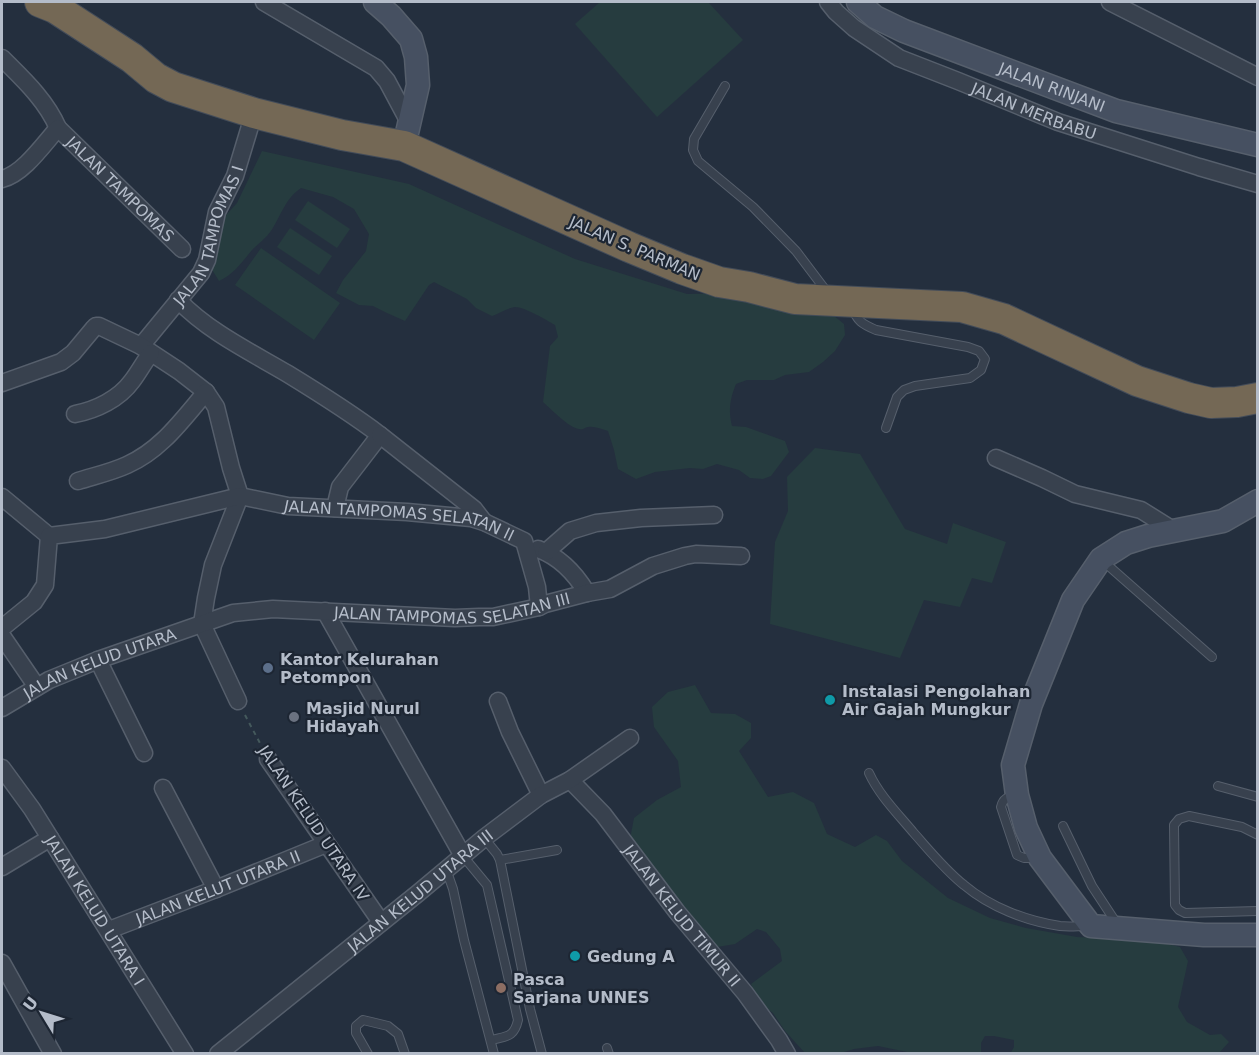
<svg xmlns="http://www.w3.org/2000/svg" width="1259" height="1055" font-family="'DejaVu Sans',sans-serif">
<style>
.green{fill:#263c3f}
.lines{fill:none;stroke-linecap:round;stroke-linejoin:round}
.lane-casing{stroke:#565f6c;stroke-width:10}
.street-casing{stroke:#565f6c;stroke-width:19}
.secondary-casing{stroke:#565f6c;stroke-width:25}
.highway-casing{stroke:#434c59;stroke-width:32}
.path{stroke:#44595c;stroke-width:2;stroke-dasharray:4.5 4.5;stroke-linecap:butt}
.lane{stroke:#38414e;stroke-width:8}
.street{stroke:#38414e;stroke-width:16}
.secondary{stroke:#465061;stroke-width:22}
.highway{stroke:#746855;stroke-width:30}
.service-dot{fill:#5c6f8a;stroke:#1d2633;stroke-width:2}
.culture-dot{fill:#0f9aa8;stroke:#1d2633;stroke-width:2}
.worship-dot{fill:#6b7280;stroke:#1d2633;stroke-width:2}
.education-dot{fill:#8d6e63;stroke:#1d2633;stroke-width:2}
.labels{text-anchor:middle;stroke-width:4.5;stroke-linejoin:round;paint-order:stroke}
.street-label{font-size:16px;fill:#b4bcc9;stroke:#1d2633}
.poi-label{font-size:16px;font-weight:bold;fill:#b4bcc9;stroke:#1d2633;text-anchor:start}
</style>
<rect width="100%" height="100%" fill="#242f3e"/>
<g class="green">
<polygon points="600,2 708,2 743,40 657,117 575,24"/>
<path d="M262,151L409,184L575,259L687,294L738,293L828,311L844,324L845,335L835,351L823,362L809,372L785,375L774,380H747L736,384C730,399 728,410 732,426L746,427L785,441L789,452L771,476L763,479L750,478L739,470L717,464L703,469L690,468L655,472L636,479L618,469L614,450L608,431C601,429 595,426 588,427C583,428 584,430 579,429C569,428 551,409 543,402L550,346L558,337L555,325C546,320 525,307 515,307C507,308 500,313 492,316L476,308L467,299L434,282L429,285L405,321L387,313L373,306L359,305L336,293L343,280L366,251L369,234L354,209L333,197L301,188C287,197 282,212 274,226C269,236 260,242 252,250C242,262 234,274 219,281L211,268L218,224L237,203Z"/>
<polygon points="308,201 350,229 337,248 295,220"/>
<polygon points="290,228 332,256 319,275 277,247"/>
<polygon points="261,248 340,303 314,340 235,285"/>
<polygon points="815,448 860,454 905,529 947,544 953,523 1006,542 992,583 972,578 960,607 924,600 900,658 770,624 775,542 788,511 787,477"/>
<polygon points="695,685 711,713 735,714 751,723 751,738 739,751 768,797 793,792 814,803 827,834 855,847 876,835 887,841 902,861 948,898 990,918 1026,928 1077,937 1153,940 1180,947 1188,961 1178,1007 1187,1022 1210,1035 1221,1034 1229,1042 1219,1053 1010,1054 1014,1047 1014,1040 994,1036 985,1036 981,1043 981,1053 912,1053 878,1046 854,1049 841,1053 805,1053 785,1031 773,1013 757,1001 751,984 782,961 780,949 766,932 757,929 735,944 717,947 630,839 634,818 657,800 681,787 678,761 654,727 652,707 668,692"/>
</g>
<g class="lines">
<g class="lane-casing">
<g id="lane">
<polyline points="725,86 694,139 693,150 698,161 753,207 796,251 827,292"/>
<path d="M852,307C857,321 862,324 876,330L968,347L979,351L985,359L981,370L970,378L915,386L904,390L897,397L886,428"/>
<polyline points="1103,561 1212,657"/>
<path d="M869,773C879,795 898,814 913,832C929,850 945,870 964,885C990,907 1026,921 1060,926C1069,927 1078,926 1087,926"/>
<polyline points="1218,786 1258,797"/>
<path d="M1016,795C1008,797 1003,798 1001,807L1017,855L1024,858H1037"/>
<polyline points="1063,826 1092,886 1117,924"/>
<polyline points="1258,835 1242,827 1189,816 1179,819 1174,825 1175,905 1179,910 1185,913 1258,911"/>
<polyline points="484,838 497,854 500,860 530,1009 542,1054"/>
<path d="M463,856L487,885L518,1020C514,1038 506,1036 491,1040"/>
<polyline points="500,860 557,850"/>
<polyline points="446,869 453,889 464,940 494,1054"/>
<polyline points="607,1048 609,1054"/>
<polyline points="368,1054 356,1033 356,1026 363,1020 388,1026 398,1034 405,1054"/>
</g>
</g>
<g class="street-casing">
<g id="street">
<polyline points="264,2 376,68 387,81 410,124"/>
<path id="s1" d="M828,2L836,12L854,28L899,58L958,81L1058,122L1199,167L1258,184"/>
<polyline points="1110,2 1258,77"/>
<path d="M2,58C23,79 46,100 58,128"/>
<path id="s2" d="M2,179C23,174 43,145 58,128L182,249"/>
<path d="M178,300C209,332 249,351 288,374C319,393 351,413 380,435L340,487L335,508"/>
<path id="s3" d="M141,346L201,273L207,260L217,212L235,176L254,113"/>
<polyline points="2,383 61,362 73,353 93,329 96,326 99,326 141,346 179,371 206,392 216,407 231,468 240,496 213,565 206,598 202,624"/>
<path d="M75,414C96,410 119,399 132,381C139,372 144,362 151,353"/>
<polyline points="380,435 474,509 484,522"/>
<polyline points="996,458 1042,478 1075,494 1141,510 1173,530"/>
<path d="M78,481C94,476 112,472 127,465C161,450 182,420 206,392"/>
<polyline points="2,497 49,536"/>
<path d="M538,549C560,557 575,573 587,593"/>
<polyline points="546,552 570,531 596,523 641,518 714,515"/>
<polyline points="325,611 463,856"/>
<polyline points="202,624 238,701"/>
<path id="s4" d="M2,628L34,602L45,585L49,536L105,529L240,496L288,506L407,512L471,518L484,522L524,541L537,587L539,607"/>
<polyline points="2,636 37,687"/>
<polyline points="98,660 144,753"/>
<polyline points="498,701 510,732 541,795"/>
<path id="s5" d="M2,708L49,680L98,660L233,613L273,609L455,618L479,617H493L539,607L545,604L587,593L610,589L653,566L685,556L696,554L741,556"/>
<polyline points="268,759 381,922"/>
<path id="s6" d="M2,768L32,809L185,1054"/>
<path id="s7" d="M570,780L603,814L677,912L745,993L779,1040L787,1054"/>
<polyline points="163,788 216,889"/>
<polyline points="2,867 50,838"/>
<path id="s8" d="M109,930L216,889L326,844"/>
<polyline points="2,963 53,1054"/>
<path id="s9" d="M218,1054L417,894L484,838L541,795L570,780L630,738"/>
</g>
</g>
<g class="secondary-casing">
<g id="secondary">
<polyline points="375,2 391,16 411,39 416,57 418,85 404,146"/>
<path id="s10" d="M858,2L875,17L904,31L1116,111L1258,145"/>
<polyline points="1258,501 1223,521 1148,536 1126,543 1101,559 1073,600 1031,704 1013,765 1017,795 1026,828 1040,858 1091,926 1204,935 1258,935"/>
</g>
</g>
<g class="highway-casing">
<polyline id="highway" points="40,2 55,8 132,58 156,78 173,87 254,113 342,135 404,146 629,247 682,269 719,282 749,287 795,299 962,307 1004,319 1137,381 1189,398 1211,403 1237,402 1258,398"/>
</g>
<polyline class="path" points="245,715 262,747"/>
<use href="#lane" class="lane"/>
<use href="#street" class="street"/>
<use href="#secondary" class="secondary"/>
<use href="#highway" class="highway"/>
</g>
<circle class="service-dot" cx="268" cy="668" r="6"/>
<g class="culture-dot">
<circle cx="830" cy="700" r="6"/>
<circle cx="575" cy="956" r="6"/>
</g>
<circle class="worship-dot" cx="294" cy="717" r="6"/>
<circle class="education-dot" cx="501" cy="988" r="6"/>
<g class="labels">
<g class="street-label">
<text dy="6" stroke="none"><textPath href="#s10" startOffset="213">JALAN RINJANI</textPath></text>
<text dy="6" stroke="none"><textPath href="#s1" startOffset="236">JALAN MERBABU</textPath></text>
<text dy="6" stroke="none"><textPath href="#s2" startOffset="164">JALAN TAMPOMAS</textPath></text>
<text dy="6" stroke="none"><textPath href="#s3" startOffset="132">JALAN TAMPOMAS I</textPath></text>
<text transform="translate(635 248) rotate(23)" y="6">JALAN S. PARMAN</text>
<text dy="6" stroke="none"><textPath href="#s4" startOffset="468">JALAN TAMPOMAS SELATAN II</textPath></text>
<text dy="6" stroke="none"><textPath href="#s5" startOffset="471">JALAN TAMPOMAS SELATAN III</textPath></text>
<text dy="6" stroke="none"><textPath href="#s5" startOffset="108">JALAN KELUD UTARA</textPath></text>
<text transform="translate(314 823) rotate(56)" y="6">JALAN KELUD UTARA IV</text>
<text dy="6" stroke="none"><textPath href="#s8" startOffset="117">JALAN KELUT UTARA II</textPath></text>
<text dy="6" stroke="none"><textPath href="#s9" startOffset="260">JALAN KELUD UTARA III</textPath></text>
<text dy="6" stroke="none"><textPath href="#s6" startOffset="170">JALAN KELUD UTARA I</textPath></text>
<text dy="6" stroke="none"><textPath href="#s7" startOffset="176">JALAN KELUD TIMUR II</textPath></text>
</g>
<g class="poi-label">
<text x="280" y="665">Kantor Kelurahan<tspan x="280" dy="18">Petompon</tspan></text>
<text x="842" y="697">Instalasi Pengolahan<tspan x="842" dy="18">Air Gajah Mungkur</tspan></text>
<text x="306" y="714">Masjid Nurul<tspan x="306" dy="18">Hidayah</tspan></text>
<text x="587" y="962">Gedung A</text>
<text x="513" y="985">Pasca<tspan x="513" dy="18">Sarjana UNNES</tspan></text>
</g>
</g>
<rect width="1259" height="1055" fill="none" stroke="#b4bcc9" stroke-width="6"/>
<g transform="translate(42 1013) rotate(308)" stroke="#1d2633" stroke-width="4.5" paint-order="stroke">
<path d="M0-4.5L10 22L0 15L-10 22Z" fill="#b4bcc9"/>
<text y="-9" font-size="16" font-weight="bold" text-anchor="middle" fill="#b4bcc9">U</text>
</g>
</svg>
